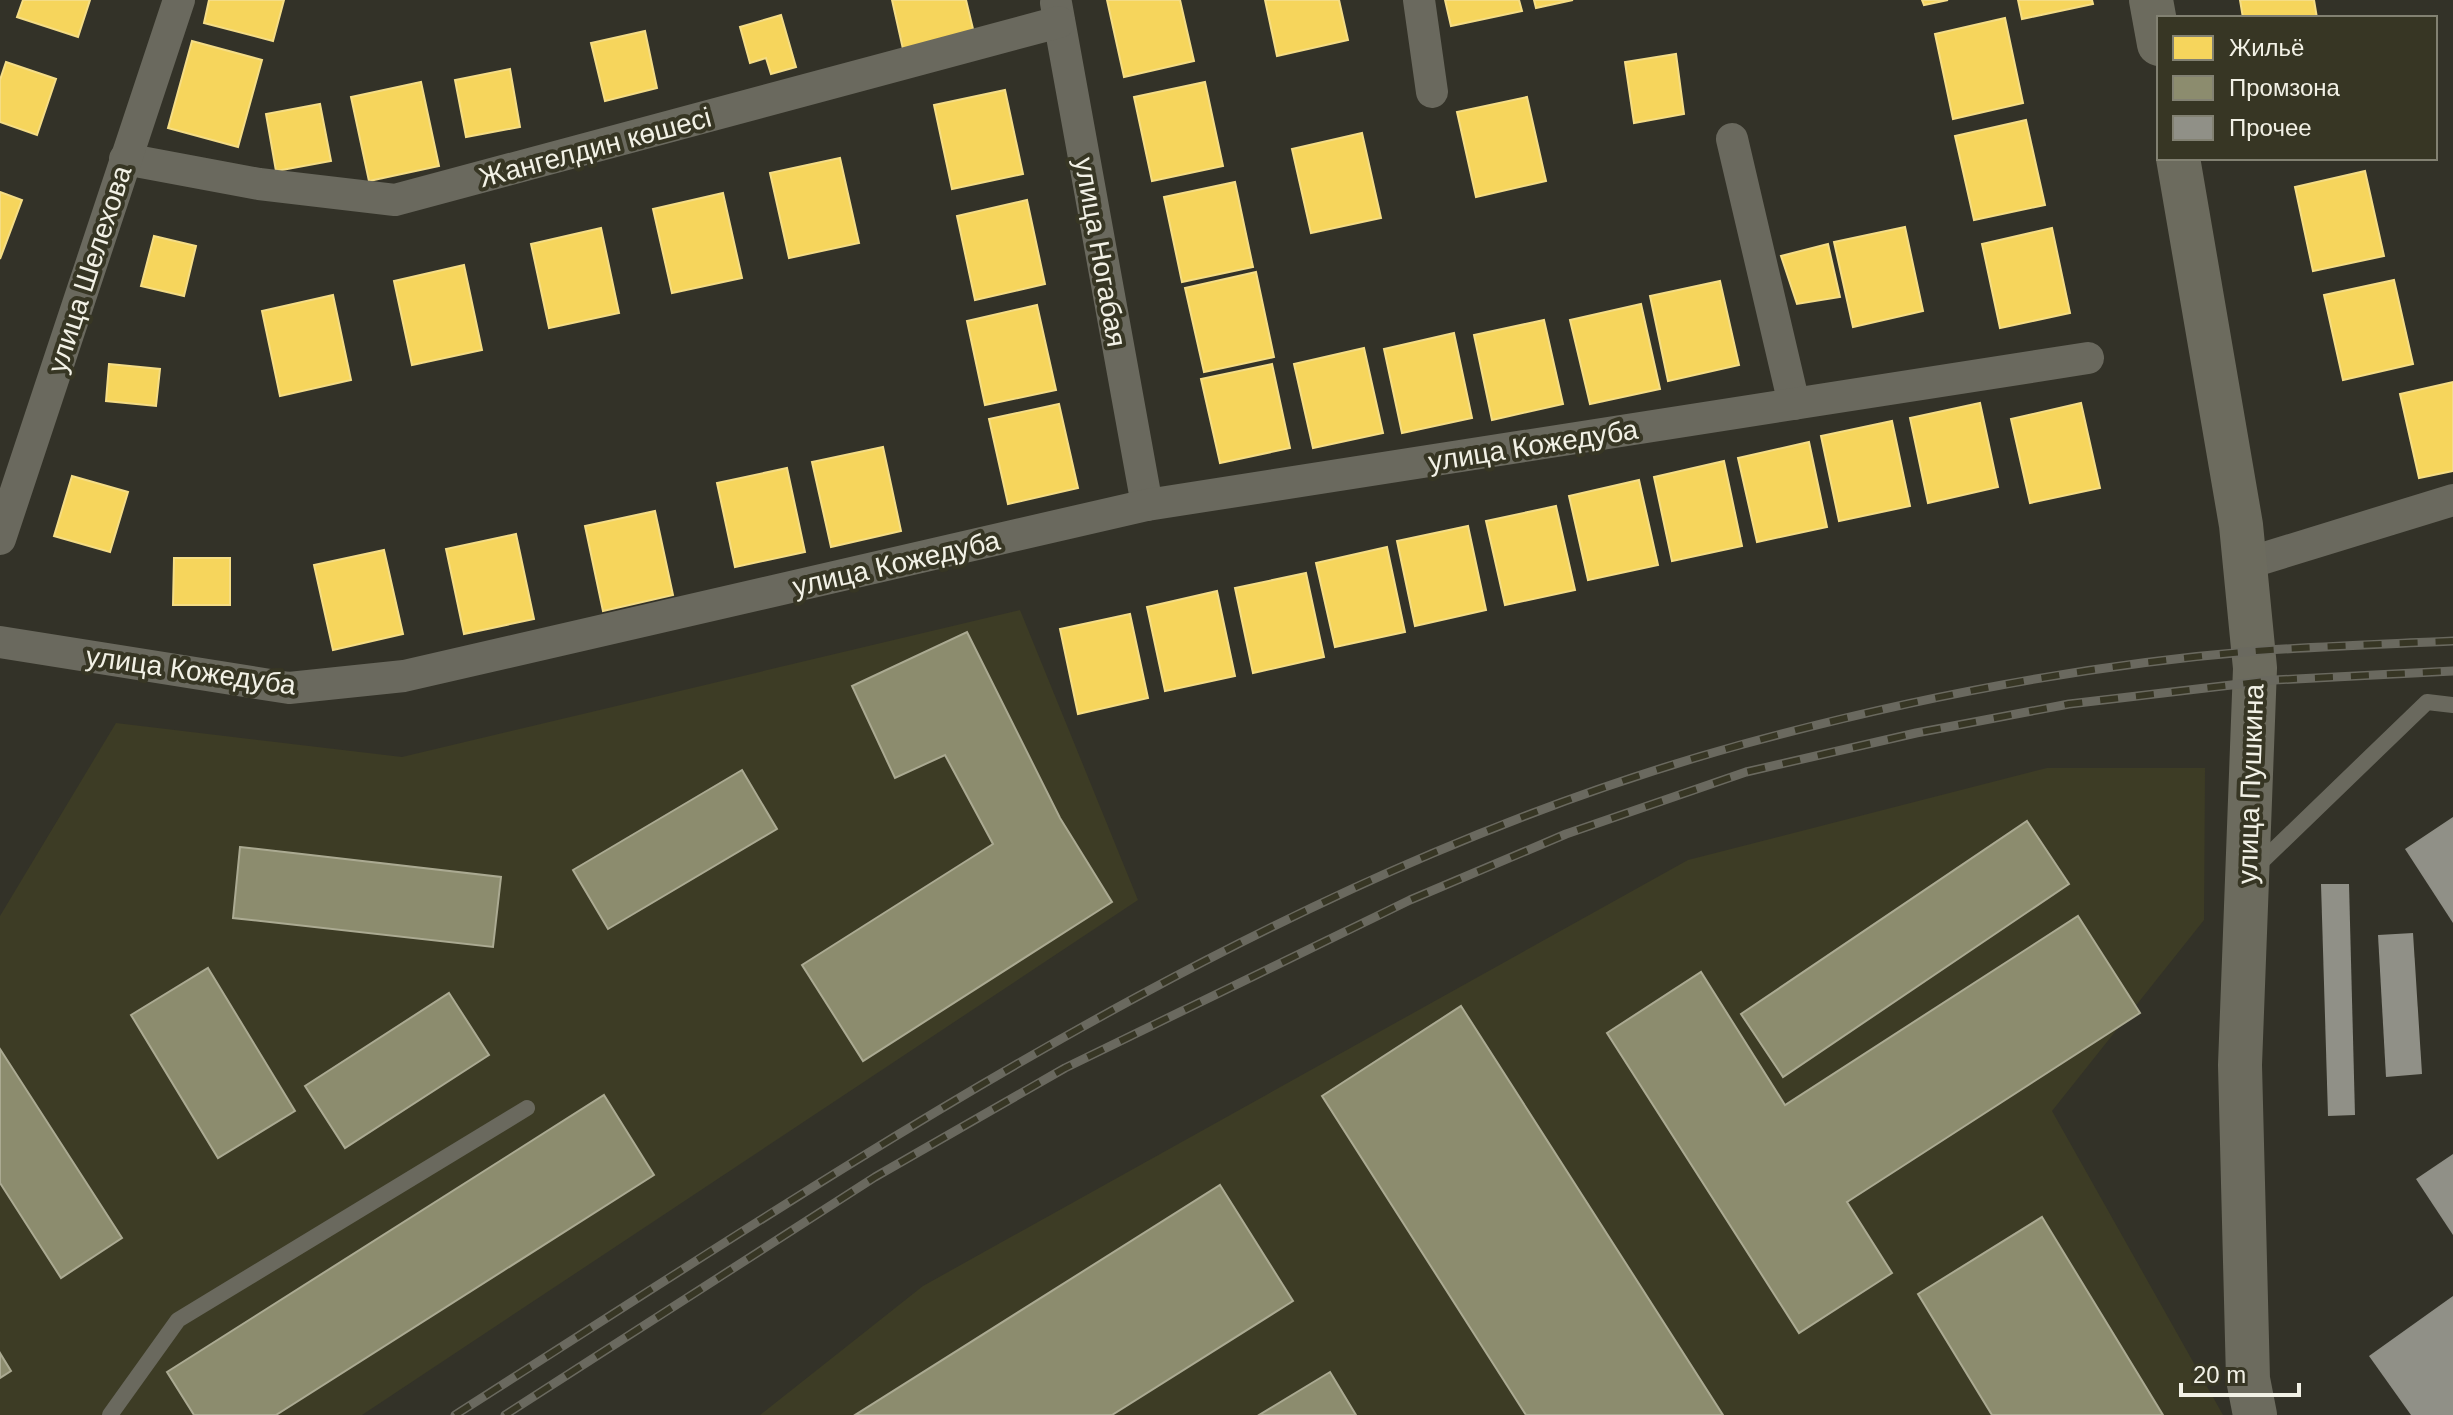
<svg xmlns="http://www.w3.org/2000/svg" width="2453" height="1415" font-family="Helvetica,sans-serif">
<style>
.built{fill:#3d3c25}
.homes{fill:#f6d55c;stroke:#f5dd85;stroke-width:2}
.industry{fill:#8c8c6e;stroke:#abaa92;stroke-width:2}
.building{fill:#909087}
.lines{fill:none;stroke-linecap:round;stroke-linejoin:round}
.lane{stroke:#6a695e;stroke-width:16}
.street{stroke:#6a695e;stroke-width:32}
.secondary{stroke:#6c6b5e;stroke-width:44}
.rail-casing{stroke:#6a695f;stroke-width:9}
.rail{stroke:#373624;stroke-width:6;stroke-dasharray:18;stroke-linecap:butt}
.labels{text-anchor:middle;stroke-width:8;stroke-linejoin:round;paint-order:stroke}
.street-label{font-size:28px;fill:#f2f1e6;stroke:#373624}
</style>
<rect width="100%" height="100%" fill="#333228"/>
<g class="built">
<polygon points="1020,610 1138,900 362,1415 0,1415 0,916 116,723 402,757"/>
<polygon points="2047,768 2205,768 2204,920 2052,1111 2223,1415 760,1415 923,1286 1688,860"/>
</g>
<g class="homes">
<polygon points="23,0 90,0 78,37 17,17"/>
<polygon points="209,0 284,0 273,41 204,23"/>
<polygon points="892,0 966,0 974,33 903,49"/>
<polygon points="1107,0 1180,0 1194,61 1124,77"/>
<polygon points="1265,0 1339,0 1348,40 1277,56"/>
<polygon points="1445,0 1519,0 1522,11 1451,26"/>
<polygon points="1534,0 1573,0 1536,8"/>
<polygon points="1922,0 1948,0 1924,5"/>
<polygon points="2018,0 2092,0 2093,4 2022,19"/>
<polygon points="2240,0 2314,0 2317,18 2243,18"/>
<polygon points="781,15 796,67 771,74 766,58 750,63 740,27"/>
<polygon points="2005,18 2023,103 1953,119 1935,34"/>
<polygon points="645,31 657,88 605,101 591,43"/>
<polygon points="192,41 262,60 238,147 168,128"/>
<polygon points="1676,54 1684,114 1634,123 1625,62"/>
<polygon points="6,62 56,79 37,135 0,122 0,80"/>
<polygon points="510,69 520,127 466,137 455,80"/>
<polygon points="421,82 439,166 369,181 351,97"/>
<polygon points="1205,82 1223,166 1152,181 1134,97"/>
<polygon points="1005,90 1023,174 952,189 934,105"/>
<polygon points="1527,97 1546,181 1476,197 1457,112"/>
<polygon points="320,104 331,161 276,171 266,114"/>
<polygon points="2026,120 2045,205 1974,220 1955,136"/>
<polygon points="1362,133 1381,218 1311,233 1292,149"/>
<polygon points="840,158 859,243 789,258 770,173"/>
<polygon points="2365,171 2384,256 2313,271 2295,187"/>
<polygon points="1235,182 1253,267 1182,282 1164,197"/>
<polygon points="0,192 22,200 0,259"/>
<polygon points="723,193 742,278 672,293 653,209"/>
<polygon points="1027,200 1045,284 975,300 957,216"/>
<polygon points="1905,227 1923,311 1853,327 1834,242"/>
<polygon points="601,228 619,313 549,328 531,244"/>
<polygon points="2052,228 2070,313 2000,328 1982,244"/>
<polygon points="154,236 196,246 184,296 141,286"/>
<polygon points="1828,244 1840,297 1797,304 1781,256"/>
<polygon points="464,265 482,350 412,365 394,281"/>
<polygon points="1256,272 1274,357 1204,372 1185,288"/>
<polygon points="2394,280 2413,364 2343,380 2324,295"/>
<polygon points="1720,281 1739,365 1668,381 1650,296"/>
<polygon points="333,295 351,380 280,396 262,311"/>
<polygon points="1641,304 1660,389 1590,404 1570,320"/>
<polygon points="1037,305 1056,390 985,405 967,321"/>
<polygon points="1544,320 1563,404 1492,420 1474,335"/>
<polygon points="1454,333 1472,418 1402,433 1384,349"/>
<polygon points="1364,348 1383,433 1313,448 1294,364"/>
<polygon points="109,364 160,369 156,406 106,401"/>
<polygon points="1272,364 1290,448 1220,463 1201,379"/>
<polygon points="2453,382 2453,471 2419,478 2400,394"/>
<polygon points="1980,403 1998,487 1928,503 1910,418"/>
<polygon points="2081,403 2100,488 2030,503 2011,419"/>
<polygon points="1059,404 1078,488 1008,504 989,419"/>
<polygon points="1892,421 1910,506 1839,521 1821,436"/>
<polygon points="1809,442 1827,527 1757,542 1738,458"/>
<polygon points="883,447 901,531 831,547 812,462"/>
<polygon points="1724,461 1742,546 1672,561 1654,477"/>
<polygon points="787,468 805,552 735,567 717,483"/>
<polygon points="72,476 128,492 110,552 54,536"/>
<polygon points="1639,480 1658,565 1588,580 1569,496"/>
<polygon points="1556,506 1575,590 1505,605 1486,521"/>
<polygon points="655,511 673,595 603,611 585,526"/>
<polygon points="1468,526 1486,610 1415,626 1397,541"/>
<polygon points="516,534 534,619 464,634 446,549"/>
<polygon points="1387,547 1405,632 1335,647 1316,563"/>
<polygon points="384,550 403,634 333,650 314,565"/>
<polygon points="174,558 230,558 230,605 173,605"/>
<polygon points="1306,573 1324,657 1253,673 1235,588"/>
<polygon points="1217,591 1235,676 1165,691 1147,607"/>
<polygon points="1130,614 1148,698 1078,714 1060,629"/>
</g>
<g class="industry">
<polygon points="967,632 1060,818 1112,902 863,1061 802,965 993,844 945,755 895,778 852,686"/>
<polygon points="742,770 777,829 608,929 573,870"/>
<polygon points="2027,821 2069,884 1783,1077 1741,1014"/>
<polygon points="240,847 501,877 493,947 233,918"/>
<polygon points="2078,916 2140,1013 1847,1202 1892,1273 1799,1333 1607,1033 1701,972 1785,1105"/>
<polygon points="208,968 295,1111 218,1158 131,1015"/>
<polygon points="449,993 489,1055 345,1148 305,1086"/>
<polygon points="1461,1006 1723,1415 1526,1415 1322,1096"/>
<polygon points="0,1049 122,1238 61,1278 0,1183"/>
<polygon points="604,1095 654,1175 276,1415 194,1415 167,1372"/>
<polygon points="1220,1185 1293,1301 1112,1415 855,1415"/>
<polygon points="2042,1217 2163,1415 1992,1415 1918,1294"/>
<polygon points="0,1353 11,1371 0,1378"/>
<polygon points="1330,1372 1356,1415 1259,1415"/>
</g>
<g class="building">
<polygon points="2453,817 2453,923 2405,849"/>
<polygon points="2321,884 2349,884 2355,1115 2328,1116"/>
<polygon points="2413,933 2422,1074 2386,1077 2378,935"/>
<polygon points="2453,1154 2453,1235 2416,1179"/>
<polygon points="2453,1296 2453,1415 2411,1415 2369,1356"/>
</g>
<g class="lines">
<g class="lane">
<polyline points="2257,866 2427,702 2453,705"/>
<polyline points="110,1415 178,1320 527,1108"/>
</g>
<g class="street">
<polyline points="1419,0 1432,92"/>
<polyline points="1056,3 1147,505"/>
<polyline points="1732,139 1794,404"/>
<polyline points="125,159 259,184 395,200 1059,22"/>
<polyline points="0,539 179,0"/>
<polyline points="2245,564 2453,500"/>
<polyline points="0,642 289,688 404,676 1147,505 2088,358"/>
</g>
<g class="secondary">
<polyline points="2151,0 2159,44"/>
<polyline points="2178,158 2241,525 2255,668 2240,1065 2248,1379 2255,1415"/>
</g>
<g class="rail-casing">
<g id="rail">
<path d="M455,1415C862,1156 1270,875 1740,745C1908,699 2083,665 2256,651C2322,646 2388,644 2453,641"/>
<polyline points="505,1415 875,1177 1065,1068 1410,900 1566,834 1746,772 1916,733 2069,704 2274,680 2453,671"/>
</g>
</g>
<use href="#rail" class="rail"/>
</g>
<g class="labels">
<g class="street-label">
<text transform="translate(595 147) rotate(-15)" y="10">Жангелдин көшесі</text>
<text transform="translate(1101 252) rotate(80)" y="10">улица Ногабая</text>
<text transform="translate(89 269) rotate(-72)" y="10">улица Шелехова</text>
<text transform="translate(1533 445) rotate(-9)" y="10">улица Кожедуба</text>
<text transform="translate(896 563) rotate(-13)" y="10">улица Кожедуба</text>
<text transform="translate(191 670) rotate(8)" y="10">улица Кожедуба</text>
<text transform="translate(2250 784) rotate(-88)" y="10">улица Пушкина</text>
</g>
</g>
<rect x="2157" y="16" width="280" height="144" fill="#373624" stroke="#828172" stroke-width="2"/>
<rect x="2173" y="36" width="40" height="24" fill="#f6d55c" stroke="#828172" stroke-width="2"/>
<text x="2229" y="56" font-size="24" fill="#f2f1e6">Жильё</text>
<rect x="2173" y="76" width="40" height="24" fill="#8c8c6e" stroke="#828172" stroke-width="2"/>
<text x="2229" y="96" font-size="24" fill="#f2f1e6">Промзона</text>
<rect x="2173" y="116" width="40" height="24" fill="#909087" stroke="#828172" stroke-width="2"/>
<text x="2229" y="136" font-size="24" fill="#f2f1e6">Прочее</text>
<path d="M2181 1383v12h118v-12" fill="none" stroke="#f2f1e6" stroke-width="4"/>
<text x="2193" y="1383" font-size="24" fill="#f2f1e6" stroke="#373624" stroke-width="6" paint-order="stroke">20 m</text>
</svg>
